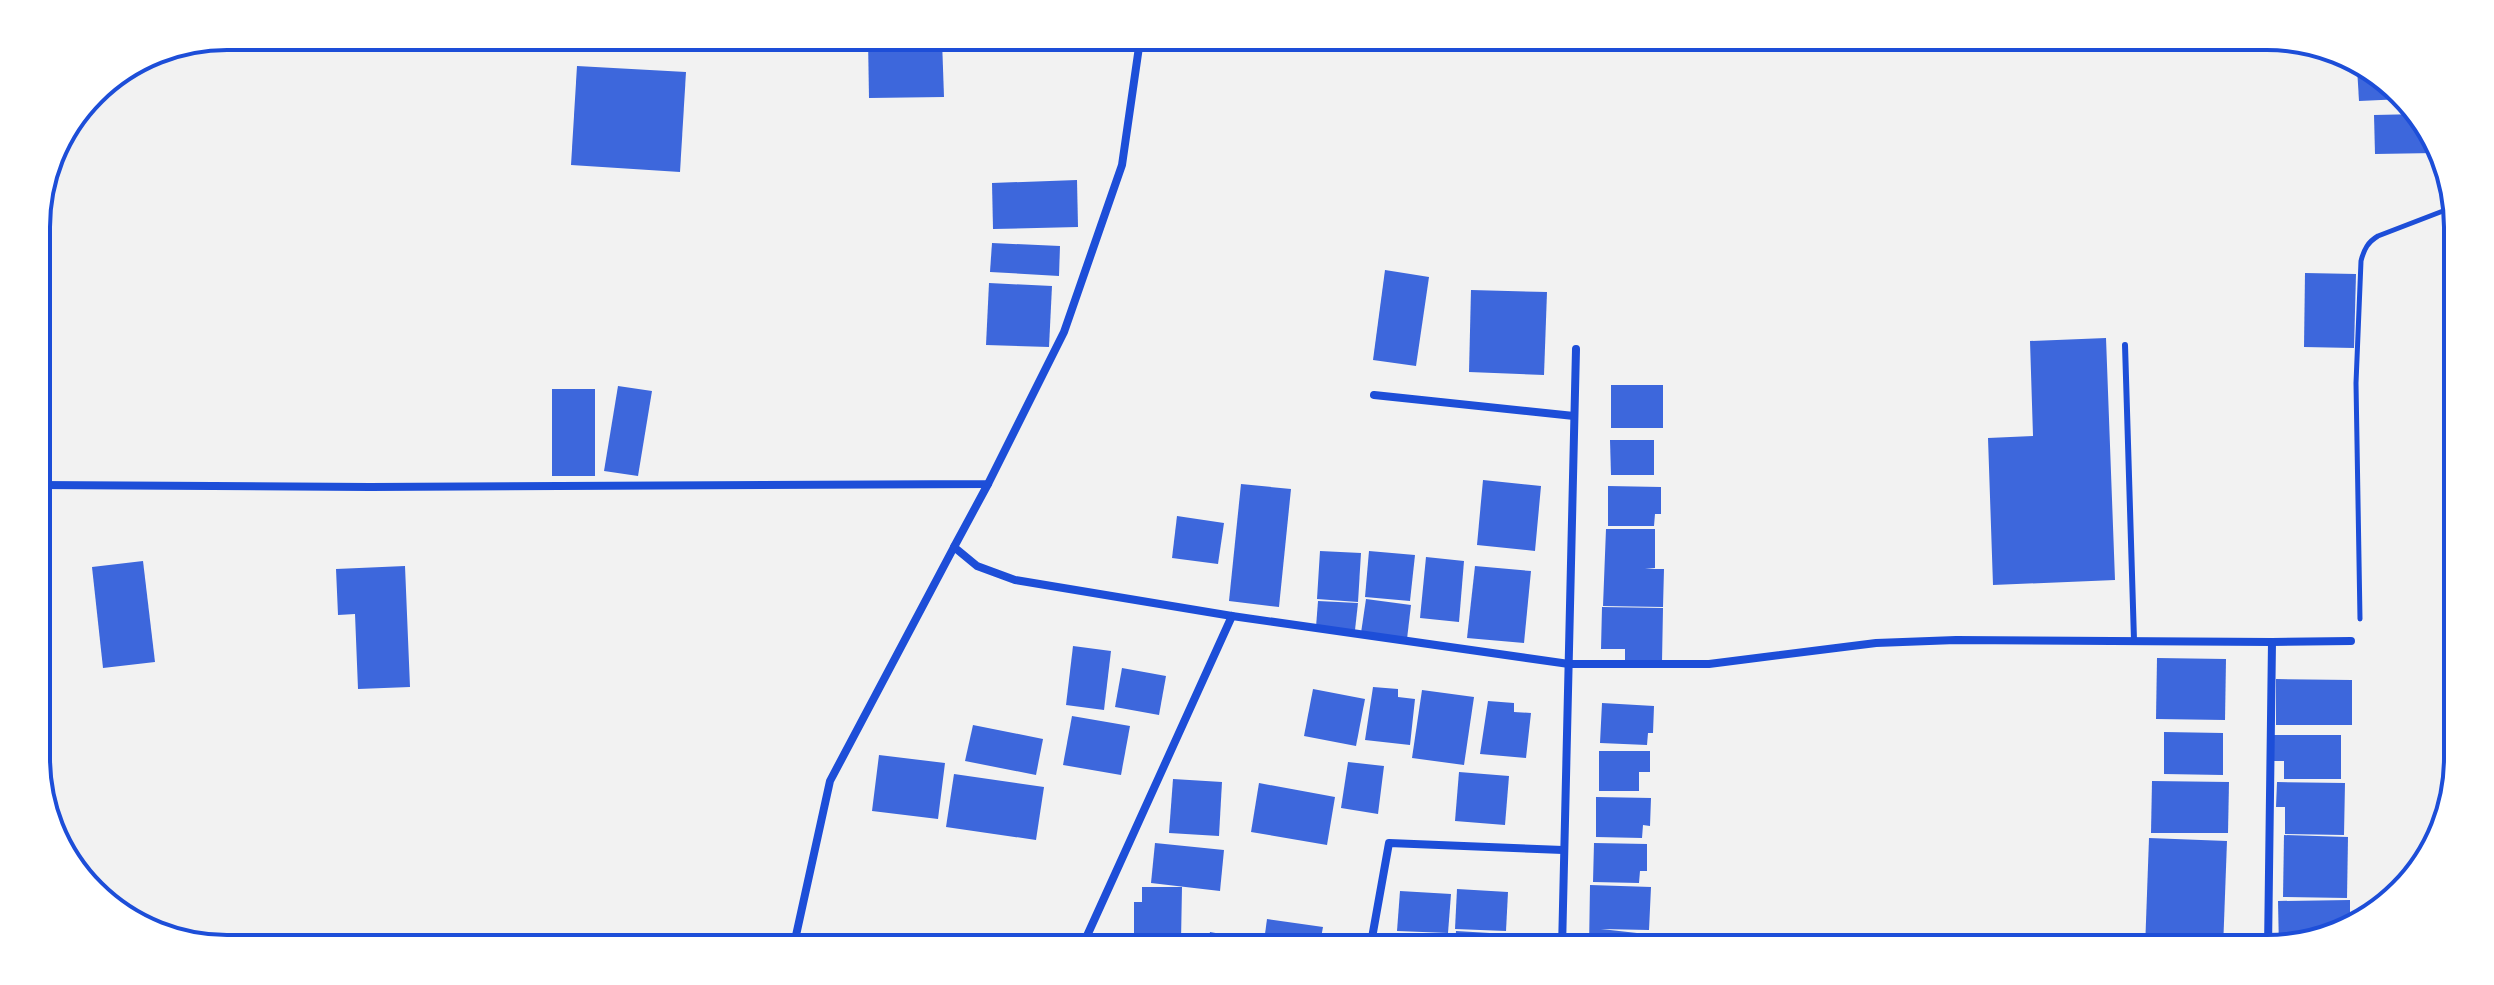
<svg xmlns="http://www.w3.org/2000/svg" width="2494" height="985" font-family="'Noto Sans',sans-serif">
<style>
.building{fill:#3d67dc}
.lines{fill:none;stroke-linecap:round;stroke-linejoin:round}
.path{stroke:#1d4ed8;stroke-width:5}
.service{stroke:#1d4ed8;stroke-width:6}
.minor{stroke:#1d4ed8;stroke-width:8}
.rim{fill:none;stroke:#1d4ed8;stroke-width:4}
</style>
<rect width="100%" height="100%" fill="#f2f2f2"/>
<g class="building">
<polygon points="868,39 942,40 944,97 869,98"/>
<polygon points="577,66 686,72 680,172 571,165"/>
<polygon points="2357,67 2403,99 2359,101"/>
<polygon points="2420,114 2435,153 2375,154 2374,115"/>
<polygon points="1077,180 1078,227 993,229 992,183"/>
<polygon points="992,243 1060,246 1059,276 990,272"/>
<polygon points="1385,270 1429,277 1416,366 1373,360"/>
<polygon points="2305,273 2356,274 2354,348 2304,347"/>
<polygon points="989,283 1052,286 1049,347 986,345"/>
<polygon points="1471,290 1547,292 1544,375 1469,372"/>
<polygon points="2106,338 2115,580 1993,585 1988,438 2033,436 2030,341"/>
<rect x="1611" y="385" width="52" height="43"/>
<polygon points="618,386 652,391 638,476 604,471"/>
<rect x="552" y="389" width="43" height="87"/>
<polygon points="1610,440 1654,440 1654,475 1611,475"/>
<polygon points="1483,480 1541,486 1535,551 1477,545"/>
<polygon points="1241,484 1291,489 1279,607 1229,601"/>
<polygon points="1608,486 1661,487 1661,514 1655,514 1654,526 1608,526"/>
<polygon points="1177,516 1224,523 1218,564 1172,558"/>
<polygon points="1606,529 1655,529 1655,568 1645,569 1664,569 1663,607 1603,606"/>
<polygon points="1320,551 1361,553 1358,602 1317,599"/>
<polygon points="1369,551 1415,555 1410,601 1365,597"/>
<polygon points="1426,557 1464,561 1459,622 1420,618"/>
<polygon points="143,561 155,662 103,668 92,567"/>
<polygon points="405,566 410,687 358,689 355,614 338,615 336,569"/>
<polygon points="1475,566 1531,571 1524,643 1467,638"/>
<polygon points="1366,599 1411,605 1407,639 1361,633"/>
<polygon points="1318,601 1358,603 1355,630 1316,627"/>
<polygon points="1602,607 1663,608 1662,662 1625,662 1625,649 1601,649"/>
<polygon points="1073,646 1111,651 1104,710 1066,705"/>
<polygon points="2157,658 2226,659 2225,720 2156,719"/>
<polygon points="1122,668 1166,676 1159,715 1115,707"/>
<polygon points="2276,679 2352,680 2352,725 2276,725"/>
<polygon points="1373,687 1398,689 1398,697 1415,699 1410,745 1365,740"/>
<polygon points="1313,689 1365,699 1356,746 1304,736"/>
<polygon points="1422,690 1474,697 1464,765 1412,758"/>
<polygon points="1488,701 1514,703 1514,712 1531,713 1526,758 1480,754"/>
<polygon points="1602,703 1654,706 1653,733 1648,733 1647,745 1600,743"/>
<polygon points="1072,716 1130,726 1121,775 1063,765"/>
<polygon points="973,725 1043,739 1036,775 965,761"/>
<polygon points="2164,732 2223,733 2223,775 2164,774"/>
<polygon points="2272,735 2341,735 2341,779 2284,779 2284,761 2272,761"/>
<polygon points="1599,751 1650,751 1650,772 1639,772 1639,791 1599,791"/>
<polygon points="879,755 945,763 938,819 872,811"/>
<polygon points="1348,762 1384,766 1378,814 1341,808"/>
<polygon points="1459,772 1509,776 1505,825 1455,821"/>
<polygon points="954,774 1044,787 1036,840 946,827"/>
<polygon points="1173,779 1222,782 1219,836 1169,833"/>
<polygon points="2152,781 2229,782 2228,833 2151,833"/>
<polygon points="2277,782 2345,783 2344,835 2285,834 2285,807 2276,807"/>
<polygon points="1259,783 1335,797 1327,845 1251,832"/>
<polygon points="1596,797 1651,798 1650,826 1643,825 1642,838 1596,837"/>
<polygon points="2284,835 2348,837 2347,898 2283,897"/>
<polygon points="2149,838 2227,841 2223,949 2145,949"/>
<polygon points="1155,843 1224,850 1220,891 1151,883"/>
<polygon points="1594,843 1647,844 1647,871 1640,871 1639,883 1593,882"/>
<polygon points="1590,885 1651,887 1649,930 1601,929 1637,933 1636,949 1589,949"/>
<polygon points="1142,887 1182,887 1181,941 1158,940 1158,949 1116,949 1116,941 1146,941 1134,939 1134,902 1142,902"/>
<polygon points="1457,889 1508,892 1506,931 1455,929"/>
<polygon points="1400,891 1451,894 1448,933 1397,931"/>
<polygon points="2350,900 2350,922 2279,949 2278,901"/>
<polygon points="1267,919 1323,927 1319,949 1263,949"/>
<polygon points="1456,931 1507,934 1506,949 1455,949"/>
<polygon points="1210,932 1249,939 1247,949 1207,949"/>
<polygon points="1396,934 1447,937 1447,949 1396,949"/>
</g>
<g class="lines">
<path class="path" d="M2360,619L2356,383L2361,261C2364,249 2368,242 2378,236L2456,206"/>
<polyline class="service" points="2125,345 2134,640"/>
<g class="minor">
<polyline points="1374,395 1574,416"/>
<polyline points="988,484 954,547 977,566 1015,580 1232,616 1569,664 1709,664 1876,643 1956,640 2272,642 2268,949"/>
<polyline points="38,485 370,487 988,484 1064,332 1122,165 1140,40"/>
<polyline points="2272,642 2351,641"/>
<polyline points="793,949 830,781 954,547"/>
<polyline points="1081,949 1232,616"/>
<polyline points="1370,949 1389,843 1563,850"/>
<polyline points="1562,949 1576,349"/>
</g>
</g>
<path d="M0 0H2494V985H0ZM227 50H2267A177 177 0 0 1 2444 227V758A177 177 0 0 1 2267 935H227A177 177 0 0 1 50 758V227A177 177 0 0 1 227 50Z" fill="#fff" fill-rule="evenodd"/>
<path class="rim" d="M227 50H2267A177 177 0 0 1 2444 227V758A177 177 0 0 1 2267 935H227A177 177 0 0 1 50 758V227A177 177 0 0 1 227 50Z"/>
</svg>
